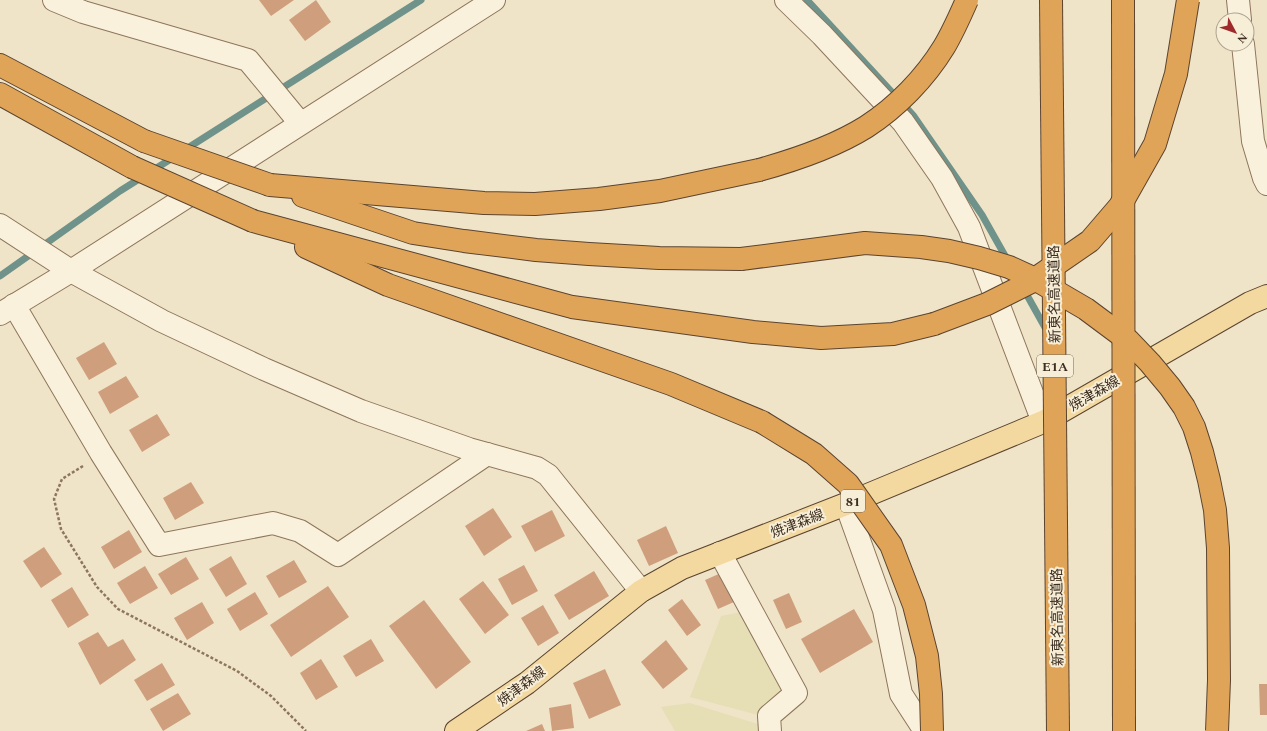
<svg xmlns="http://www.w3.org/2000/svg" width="1267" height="731" font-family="Spectral,'Noto Sans JP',serif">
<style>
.farmland{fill:#e6deb5}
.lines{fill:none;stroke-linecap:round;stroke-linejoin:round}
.stream{stroke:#6f938a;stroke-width:7}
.building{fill:#cf9f7d}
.minor-casing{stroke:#8d765c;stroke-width:24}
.major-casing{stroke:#5b4430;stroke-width:24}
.highway-casing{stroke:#5b4430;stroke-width:24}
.path{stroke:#8d765c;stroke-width:2.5;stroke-dasharray:3 2;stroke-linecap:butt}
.minor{stroke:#faf1dc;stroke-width:22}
.major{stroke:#f3d9a0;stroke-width:22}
.highway{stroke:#e0a458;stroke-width:22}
.highway-bridge-casing{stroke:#5b4430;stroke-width:24;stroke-linecap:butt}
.highway-bridge{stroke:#e0a458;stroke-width:22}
.labels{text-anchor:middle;stroke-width:4;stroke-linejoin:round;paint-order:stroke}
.shield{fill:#f7eed8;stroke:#756857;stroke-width:1}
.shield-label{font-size:13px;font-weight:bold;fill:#3d2e20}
.street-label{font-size:14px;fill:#3d2e20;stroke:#f7eed8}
</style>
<rect width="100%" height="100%" fill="#f0e4c8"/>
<g class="farmland">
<polygon points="742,612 796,693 758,715 690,697 721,616"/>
<polygon points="690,703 761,725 761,731 675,731 661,707"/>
</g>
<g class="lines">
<g class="stream">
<polyline points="807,0 913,115 982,215 1008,261"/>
<polyline points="183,151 421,0"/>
<polyline points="0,276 120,191 174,157"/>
<polyline points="1023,288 1047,331"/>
</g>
</g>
<g class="building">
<polygon points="259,0 294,0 271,16"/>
<polygon points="316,0 331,22 305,41 289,20"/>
<polygon points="104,342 117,364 89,380 76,358"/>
<polygon points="126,376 139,397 110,414 98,392"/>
<polygon points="157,414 170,435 142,452 129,430"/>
<polygon points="191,482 204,503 175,520 163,498"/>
<polygon points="493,508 512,537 484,556 465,526"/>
<polygon points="552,510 565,536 535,552 521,526"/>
<polygon points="666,526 678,553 649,566 637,540"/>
<polygon points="129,530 142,552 114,569 101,547"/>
<polygon points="44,547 62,574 41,588 23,561"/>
<polygon points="231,556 247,584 226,597 209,569"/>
<polygon points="186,557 199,579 171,595 158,574"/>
<polygon points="294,560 307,582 279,598 266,576"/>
<polygon points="524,565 538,591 512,605 498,579"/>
<polygon points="145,566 158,588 130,604 117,583"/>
<polygon points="594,571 609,596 569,620 554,595"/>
<polygon points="721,573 734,602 718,609 705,580"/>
<polygon points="483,581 509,615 485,634 459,599"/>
<polygon points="328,586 349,617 291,657 270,625"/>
<polygon points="72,587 89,615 68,628 51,600"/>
<polygon points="255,592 268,614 240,631 227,609"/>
<polygon points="789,593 802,622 786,629 773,600"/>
<polygon points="682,599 701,625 687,636 668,610"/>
<polygon points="424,600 471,662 436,689 389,626"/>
<polygon points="202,602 214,623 187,640 174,618"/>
<polygon points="543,605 559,633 538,646 521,618"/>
<polygon points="854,609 873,642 820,673 801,639"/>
<polygon points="98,632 108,647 123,639 136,660 100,685 78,643"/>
<polygon points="371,639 384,661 356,677 343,656"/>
<polygon points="666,640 688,669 663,689 641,662"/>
<polygon points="321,659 338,687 316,700 300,673"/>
<polygon points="162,663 175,685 147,701 134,680"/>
<polygon points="605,669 621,705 589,719 573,683"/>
<polygon points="1259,684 1267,684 1267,715 1260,715"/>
<polygon points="178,693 191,714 163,731 150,709"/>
<polygon points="571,704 574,728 552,731 549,708"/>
<polygon points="542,724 545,731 526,731"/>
</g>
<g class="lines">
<g class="minor-casing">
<g id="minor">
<polyline points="54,0 83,12 248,60 300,123"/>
<polyline points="786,0 822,35 903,122 942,178 969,227 1043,422"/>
<polyline points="1238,0 1240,20"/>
<polyline points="1243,44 1253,141 1264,178 1267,184"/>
<polyline points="0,225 71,271 162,321 264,369 361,411 469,449 537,468 548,475 641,591"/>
<polyline points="14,305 101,453 159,545 273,523 300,531 338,555 487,454"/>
<polyline points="0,314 71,271 494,0"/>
<polyline points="846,504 884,610 901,694 923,728 927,731"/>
<polyline points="720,553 796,693 769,716 770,731"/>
</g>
</g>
<g class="major-casing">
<polyline id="major" points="456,731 527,683 641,591 682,568 846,504 1043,422 1250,303 1267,296"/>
</g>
<g class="highway-casing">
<g id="highway">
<polyline points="0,65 144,141"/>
<polyline points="0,94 132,167"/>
<polyline points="270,185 484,203 535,204 599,199 660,191 759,170"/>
<polyline points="303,196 413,233 464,241 536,250 589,254 659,258 741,259"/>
<polyline points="253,221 572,307 753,332 821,338 893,334 934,324"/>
<polyline points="306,247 388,285 671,384 762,422"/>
</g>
</g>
<polyline class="path" points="83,466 62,479 54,499 61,529 97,587 118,609 237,671 271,696 306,731"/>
<use href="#minor" class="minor"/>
<use href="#major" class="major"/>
<use href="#highway" class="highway"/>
<g class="highway-bridge-casing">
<g id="highway-bridge">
<polyline points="1051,0 1058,731"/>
<polyline points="1123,0 1124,731"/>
<polyline points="144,141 270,185"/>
<polyline points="132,167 253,221"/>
<path d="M759,170C795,160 834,147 866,127C897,107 925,78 944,47C953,32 960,16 967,0"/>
<polyline points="741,259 865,243 921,247 949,251 979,258 1009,267 1033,278 1086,309 1129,341 1150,363 1170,387 1184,407 1194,427 1202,452 1209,480 1215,510 1218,548 1219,680 1217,731"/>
<polyline points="934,324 987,304 1029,283 1090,241 1120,206 1155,144 1176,74 1188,0"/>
<polyline points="762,422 814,454 848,484 891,545 914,605 927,656 931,694 932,731"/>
</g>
</g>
<use href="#highway-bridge" class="highway-bridge"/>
</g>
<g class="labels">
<g class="shield">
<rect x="1037" y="355" width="36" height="22" rx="3"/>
<rect x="841" y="490" width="24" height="22" rx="3"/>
</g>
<g class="shield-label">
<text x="1055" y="371">E1A</text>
<text x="853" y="506">81</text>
</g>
<g class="street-label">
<text transform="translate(1054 294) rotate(-91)" y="5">新東名高速道路</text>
<text transform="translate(1094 393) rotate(-30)" y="5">焼津森線</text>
<text transform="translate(797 523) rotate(-21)" y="5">焼津森線</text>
<text transform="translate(1057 617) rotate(-91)" y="5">新東名高速道路</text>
<text transform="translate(521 686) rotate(-37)" y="5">焼津森線</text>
</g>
</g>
<g transform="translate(1235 32) rotate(131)"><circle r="19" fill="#f7eed8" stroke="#ada18e"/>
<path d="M0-3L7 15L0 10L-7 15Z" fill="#9e2a2b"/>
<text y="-6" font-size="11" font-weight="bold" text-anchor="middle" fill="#3d2e20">N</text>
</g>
</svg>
